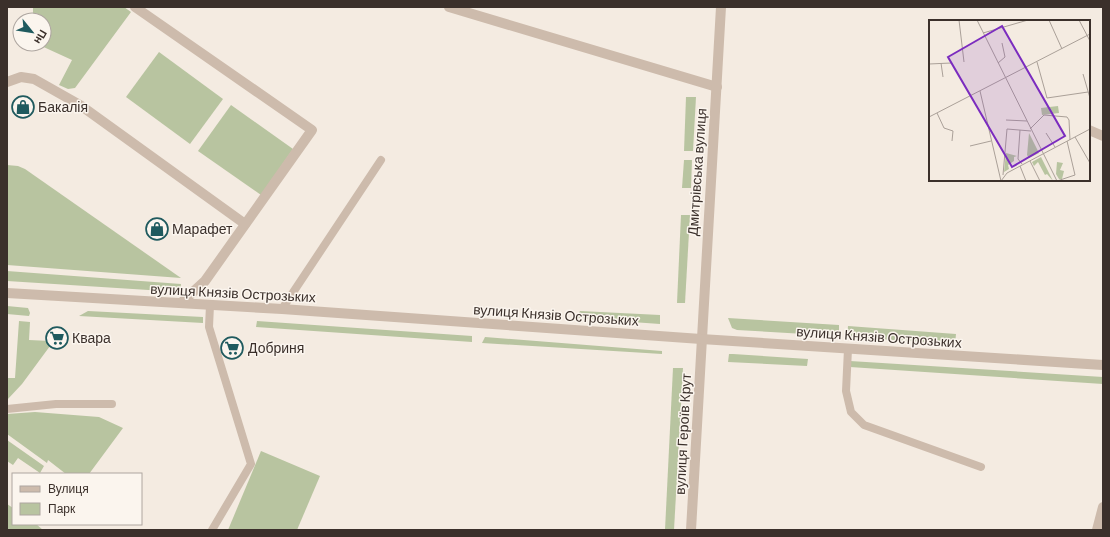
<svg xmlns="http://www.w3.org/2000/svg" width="1110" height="537" font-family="Barlow,sans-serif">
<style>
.green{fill:#b8c4a0}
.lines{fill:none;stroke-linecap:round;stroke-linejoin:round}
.service{stroke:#cdbbac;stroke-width:8}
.minor{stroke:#cdbbac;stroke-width:10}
.tertiary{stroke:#cdbbac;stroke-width:10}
.labels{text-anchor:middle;stroke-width:3;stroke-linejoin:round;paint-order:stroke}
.poi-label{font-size:14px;fill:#3b302b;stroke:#fbf5ee;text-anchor:start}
.street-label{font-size:14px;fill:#3b302b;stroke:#fbf5ee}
.inset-road{fill:none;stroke:#aaa098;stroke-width:1}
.view{fill:#7b2cbf;fill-opacity:0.15;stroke:#7b2cbf;stroke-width:2}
.inset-edge{fill:none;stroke:#3b302b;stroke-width:2}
</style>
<rect width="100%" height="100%" fill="#f4ebe1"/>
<g class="green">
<polygon points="33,7 124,7 131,12 75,88 68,89 59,85 72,60 37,44 44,44 44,20 33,20"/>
<polygon points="159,52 223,99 190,144 126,97"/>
<polygon points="686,97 696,97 693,151 684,151"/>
<polygon points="231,105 293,149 261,195 198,151"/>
<polygon points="684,160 692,160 691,188 682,188"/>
<polygon points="7,165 18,166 25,169 181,278 7,265"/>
<polygon points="681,215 690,215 685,303 677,303"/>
<polygon points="7,271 181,284 180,292 7,281"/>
<polygon points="7,306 28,308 30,313 29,316 7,314"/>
<polygon points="88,311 203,317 203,323 79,316"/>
<polygon points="580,311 660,315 660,324 576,318"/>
<polygon points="728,318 839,325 839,336 737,330 732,328"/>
<polygon points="19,321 30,322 29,340 50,341 50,346 22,384 7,400 7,378 15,378"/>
<polygon points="257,321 472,336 472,342 256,327"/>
<polygon points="848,326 956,334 955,344 847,337"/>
<polygon points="485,337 662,351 662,354 482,343"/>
<polygon points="729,354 733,354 808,359 807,366 728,362"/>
<polygon points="850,361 1103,377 1103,384 850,367"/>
<polygon points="673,368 683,368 674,530 665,530"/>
<polygon points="35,412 99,417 123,428 89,474 66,474 48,460 47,463 7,434 7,414"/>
<polygon points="7,440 44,466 40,473 18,458 13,465 7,461"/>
<polygon points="261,451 320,476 297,530 228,530"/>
<polygon points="7,504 13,508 13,524 36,524 43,530 7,530"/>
</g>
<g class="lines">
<g class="service">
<polyline points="210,305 209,327 251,464 212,530"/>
<polyline points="282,309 381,160"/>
<polyline points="848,349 846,391 851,412 864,425 981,467"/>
<polyline points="7,409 56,404 112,404"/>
</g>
<g class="minor">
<polyline points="135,7 312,130 205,281 181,303"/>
<polyline points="449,7 717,87"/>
<polyline points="7,82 21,77 34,79 80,105 245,224"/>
<polyline points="1089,130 1103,136"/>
<polyline points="691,530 721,7"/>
<polyline points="1097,530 1103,507"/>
</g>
<polyline class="tertiary" points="7,293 282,309 701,339 1103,365"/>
</g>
<defs>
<g id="shop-ring" transform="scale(1.15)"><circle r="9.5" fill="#fbf5ee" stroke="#1f5a5e" stroke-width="1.5"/><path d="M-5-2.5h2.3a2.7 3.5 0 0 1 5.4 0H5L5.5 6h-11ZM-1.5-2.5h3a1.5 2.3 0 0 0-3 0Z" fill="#1f5a5e"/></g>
<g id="supermarket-ring" transform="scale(1.15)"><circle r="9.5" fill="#fbf5ee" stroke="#1f5a5e" stroke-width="1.5"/><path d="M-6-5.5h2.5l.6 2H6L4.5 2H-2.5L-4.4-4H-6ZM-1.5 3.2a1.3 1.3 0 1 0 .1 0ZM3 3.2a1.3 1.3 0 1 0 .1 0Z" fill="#1f5a5e"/></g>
</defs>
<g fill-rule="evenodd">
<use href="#shop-ring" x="23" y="107"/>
<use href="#shop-ring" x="157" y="229"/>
<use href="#supermarket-ring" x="57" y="338"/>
<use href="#supermarket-ring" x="232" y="348"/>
</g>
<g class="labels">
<g class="poi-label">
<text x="38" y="112">Бакалія</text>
<text x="172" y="234">Марафет</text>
<text x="72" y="343">Квара</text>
<text x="248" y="353">Добриня</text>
</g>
<g class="street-label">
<text transform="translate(697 172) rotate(-86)" y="5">Дмитрівська вулиця</text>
<text transform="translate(233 293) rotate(3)" y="5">вулиця Князів Острозьких</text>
<text transform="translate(556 315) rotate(4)" y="5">вулиця Князів Острозьких</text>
<text transform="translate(879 337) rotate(4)" y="5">вулиця Князів Острозьких</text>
<text transform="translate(683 434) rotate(-87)" y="5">вулиця Героїв Крут</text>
</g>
</g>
<g transform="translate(929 20)">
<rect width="161" height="161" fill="#f4ebe1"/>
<path d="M129,86L130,93L113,95L112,88ZM100,113L110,133L100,138L98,135ZM77,133L88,136L85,137V141L79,145L80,149L75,152ZM112,137L124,161L118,154L116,155L109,142L105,146L103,142ZM128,142L134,143L131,150L135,151L133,159H130L127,154Z" fill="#b8c4a0"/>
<path class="inset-road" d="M30,0L35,42M48,0L128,161M120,0L133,29M150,0L161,21M54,13L99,0M108,42L118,78L159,72M12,43L14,57M69,43L76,37L73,23M0,44L22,43M154,54L161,78M51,71L72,161M8,93L15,108L24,111L23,121M0,97L161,14M77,100L98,101M101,109L115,95L138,97L140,100L141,120M91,110L89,139L93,144M117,113L126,127M146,117L161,143M41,126L62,121M101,141L111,161M91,146L97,161M74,155L78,109L102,111M72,161L78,153L161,109M128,161L146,155L138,121"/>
<path class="view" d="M73,6L136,116L83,147L19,37Z"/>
<rect width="161" height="161" class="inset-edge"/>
</g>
<rect width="1110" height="537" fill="none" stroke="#3b302b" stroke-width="16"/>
<rect x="12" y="473" width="130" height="52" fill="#fbf5ee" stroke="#aea6a0"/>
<rect x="20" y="486" width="20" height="6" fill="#cdbbac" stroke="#aea6a0"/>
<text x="48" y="493" font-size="12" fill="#3b302b">Вулиця</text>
<rect x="20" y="503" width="20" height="12" fill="#b8c4a0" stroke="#aea6a0"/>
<text x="48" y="513" font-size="12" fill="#3b302b">Парк</text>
<g transform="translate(32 32) rotate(120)"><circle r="19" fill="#fbf5ee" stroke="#aea6a0"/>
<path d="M0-3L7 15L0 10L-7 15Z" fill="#1f5a5e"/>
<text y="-6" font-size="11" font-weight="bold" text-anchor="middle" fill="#3b302b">Пн</text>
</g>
</svg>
